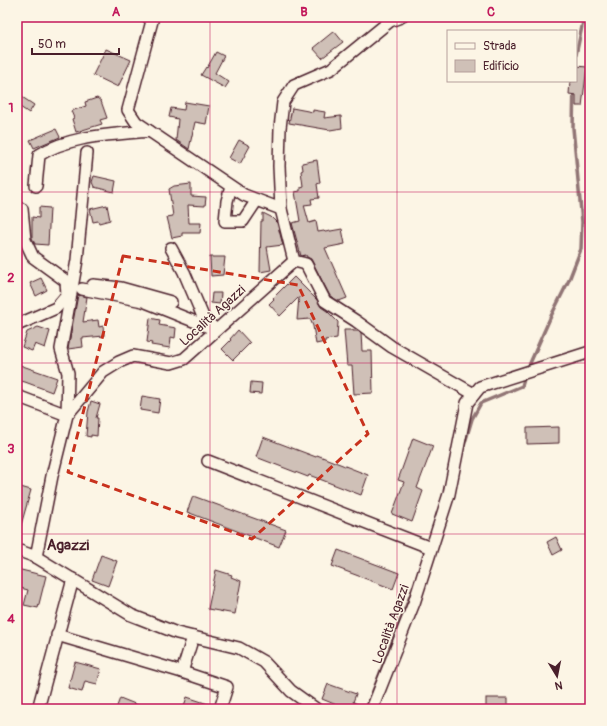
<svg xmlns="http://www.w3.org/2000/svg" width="607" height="726" font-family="Pangolin,sans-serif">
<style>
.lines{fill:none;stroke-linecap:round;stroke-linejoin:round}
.stream{stroke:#917474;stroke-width:3.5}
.building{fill:#cfc0b7;stroke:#4a1f2b}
.street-casing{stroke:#4a1f2b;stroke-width:14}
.street{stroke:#fcf5e5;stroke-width:11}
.marked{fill:none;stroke:#c8321e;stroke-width:3;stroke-dasharray:8 5;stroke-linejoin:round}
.grid{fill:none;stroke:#c2185b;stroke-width:1;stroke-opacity:0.55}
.labels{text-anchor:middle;stroke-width:3;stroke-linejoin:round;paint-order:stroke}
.street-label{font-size:13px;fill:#4a1f2b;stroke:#fcf5e5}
.quarter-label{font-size:15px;font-weight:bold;fill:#4a1f2b;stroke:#fcf5e5}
.neatline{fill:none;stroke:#c2185b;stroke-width:1.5}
.grid-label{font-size:13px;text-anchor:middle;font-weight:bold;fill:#c2185b}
</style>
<rect width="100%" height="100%" fill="#fcf5e5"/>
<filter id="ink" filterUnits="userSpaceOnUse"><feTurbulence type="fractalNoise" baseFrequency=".025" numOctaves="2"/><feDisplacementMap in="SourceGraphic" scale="8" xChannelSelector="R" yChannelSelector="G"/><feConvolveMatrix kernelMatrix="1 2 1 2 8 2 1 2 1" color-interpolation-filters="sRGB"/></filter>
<g filter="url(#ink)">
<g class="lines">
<g class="stream">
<polyline points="576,55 584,17"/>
<polyline points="527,370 551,316 569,280 581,249 582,222 573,128 574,81"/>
<polyline points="464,446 472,419 481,403 522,386 525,376"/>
<polyline points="366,709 412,591"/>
</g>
</g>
<g class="building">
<polygon points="334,31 343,42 322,58 313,48"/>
<polygon points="106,49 131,60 118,87 93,75"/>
<polygon points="216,52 224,56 215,73 229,82 225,88 201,75 206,67 207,68"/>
<polygon points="576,66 587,67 582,106 576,106 576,95 569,94 570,81 576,81"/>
<polygon points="22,97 34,105 29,113 17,105"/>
<polygon points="97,98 101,101 107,118 100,120 102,124 76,132 72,119 74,118 71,111 86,106 85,102"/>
<polygon points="185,102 209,106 206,124 195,122 189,149 176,140 178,119 169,117 171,108 184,110"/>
<polygon points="292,108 313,112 313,110 325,112 324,118 341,116 342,128 330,130 289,123"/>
<polygon points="56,129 60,137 34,148 30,140"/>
<polygon points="239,140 250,146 240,164 229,158"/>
<polygon points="317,160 320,183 317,184 319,198 311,199 312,204 304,205 309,223 316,221 318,232 324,231 325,232 342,229 345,244 325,248 347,298 339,301 330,296 311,259 307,257 306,255 301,256 292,223 300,221 295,192 300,191 300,187 303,186 301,171 303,170 302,163"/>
<polygon points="94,176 116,181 114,192 94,187 92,182"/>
<polygon points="191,184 191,196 206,197 205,206 188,205 189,223 201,223 200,233 182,233 182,236 172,238 167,217 173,216 169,189 174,186"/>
<polygon points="107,205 110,220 99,223 98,221 93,222 90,209"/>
<polygon points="39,207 50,208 48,245 35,244 32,238 32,217 39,218"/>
<polygon points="263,213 271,217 277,223 283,245 267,247 271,270 260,272 261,221 263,221"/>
<polygon points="210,257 225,257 223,275 211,276"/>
<polygon points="294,277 317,300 321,307 327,311 338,322 337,338 325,340 325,342 316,344 313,326 310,319 297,320 299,297 280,316 269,304 274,299 273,298"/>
<polygon points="41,278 47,290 36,296 30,283"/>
<polygon points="212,293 221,293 220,304 211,303"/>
<polygon points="78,295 87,297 83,322 98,320 99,327 103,326 104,336 82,338 83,347 68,349"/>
<polygon points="150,318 160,320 159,325 176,328 175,338 171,337 170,348 151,345 152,343 147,342"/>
<polygon points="38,327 50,331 45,348 35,344 32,351 22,347 27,332"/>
<polygon points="238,330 250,343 233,360 222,349 231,340 230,339"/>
<polygon points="344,330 353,330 353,331 358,331 361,333 362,351 372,351 373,393 354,394 352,366 347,366"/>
<polygon points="17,364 57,378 52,392 25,382 17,380"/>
<polygon points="251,382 262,383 261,394 250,393"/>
<polygon points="142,396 160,399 158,413 140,410"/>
<polygon points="91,401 100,404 96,418 98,418 97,436 91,435 91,437 86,436 88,412"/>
<polygon points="559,427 559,443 527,444 527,428"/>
<polygon points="263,437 316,457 317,455 368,475 361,495 309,475 308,477 256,457"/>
<polygon points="413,438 433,446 417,488 423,491 412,522 392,514 404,482 398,480"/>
<polygon points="17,486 31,490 19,532 17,532"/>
<polygon points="193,496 286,530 279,547 187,512"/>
<polygon points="556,537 562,550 553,555 547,542"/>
<polygon points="338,550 399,573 393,589 332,566"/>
<polygon points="101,555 117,561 108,586 92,580"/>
<polygon points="17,569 46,576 38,608 24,605 28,590 17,587"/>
<polygon points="216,570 232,575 231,577 241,581 235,614 208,609"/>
<polygon points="75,662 101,669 97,684 85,681 82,692 68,688"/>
<polygon points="328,684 356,694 353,702 365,707 365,709 337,709 339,706 322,699"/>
<polygon points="187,697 214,706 213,709 183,709"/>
<polygon points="120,698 145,708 145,709 116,709"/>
<rect x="486" y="698" width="22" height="11"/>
</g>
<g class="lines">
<g class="street-casing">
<g id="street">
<polyline points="148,17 152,21 128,110 136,122 244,195 281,209"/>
<polyline points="401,17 390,21 331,69 294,85 283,102 280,128 279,166 281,209 294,261 306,264 325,301 356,321 392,347 474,394"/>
<path d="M36,186L39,155C71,135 112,135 149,131"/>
<polyline points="231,187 227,201 225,221 243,221 257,200"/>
<polyline points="171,248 184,272 204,319 213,327"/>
<polyline points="93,285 121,288 171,302"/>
<polyline points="82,289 143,301 216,330"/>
<polyline points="17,325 56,308 67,295 66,281 33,257 25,240 22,209"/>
<polyline points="17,396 67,415 68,373 61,349 77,260 87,153"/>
<polyline points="208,461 431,548"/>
<polyline points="17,550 36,557 131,615 177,633 239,648 264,662 291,691 316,709"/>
<polyline points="36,557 52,476 67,415 103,372 119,362 133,356 171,363 184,359 294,261"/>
<polyline points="57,635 182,672"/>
<polyline points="193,637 182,672 227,687 220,709"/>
<polyline points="38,709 73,579"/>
<polyline points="372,709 414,603 449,494 467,403 480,387 590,352"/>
</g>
</g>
<use href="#street" class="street"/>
</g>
</g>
<path class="marked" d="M123,256L298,285L368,434L252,539L68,472Z"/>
<path class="grid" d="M210,17V709M397,17V709M17,192H590M17,363H590M17,534H590"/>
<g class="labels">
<g class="street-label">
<text transform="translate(212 315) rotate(-42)" y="5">Località Agazzi</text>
<text transform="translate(390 624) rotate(-70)" y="5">Località Agazzi</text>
</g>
<g class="quarter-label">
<text x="68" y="550">Agazzi</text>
</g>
</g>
<rect width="607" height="726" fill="none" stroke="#fcf5e5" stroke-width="44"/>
<rect x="447" y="30" width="130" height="52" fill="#fcf5e5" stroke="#b59f9b"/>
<rect x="455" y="43" width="20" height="6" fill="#fcf5e5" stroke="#b59f9b"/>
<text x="483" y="50" font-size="12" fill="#4a1f2b">Strada</text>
<rect x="455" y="60" width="20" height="12" fill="#cfc0b7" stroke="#b59f9b"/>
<text x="483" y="70" font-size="12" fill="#4a1f2b">Edificio</text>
<g transform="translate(557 676) rotate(170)" stroke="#fcf5e5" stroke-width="3" paint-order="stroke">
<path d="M0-3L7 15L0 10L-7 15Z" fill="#4a1f2b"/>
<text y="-6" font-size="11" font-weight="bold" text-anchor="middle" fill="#4a1f2b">N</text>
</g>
<path d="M32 48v6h87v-6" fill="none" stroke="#4a1f2b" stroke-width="2"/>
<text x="38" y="48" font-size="12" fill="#4a1f2b" stroke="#fcf5e5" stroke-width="3" paint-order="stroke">50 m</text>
<rect x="22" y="22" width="563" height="682" class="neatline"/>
<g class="grid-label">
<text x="116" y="16">A</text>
<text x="304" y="16">B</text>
<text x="491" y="16">C</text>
<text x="11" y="112">1</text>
<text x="11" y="282">2</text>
<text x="11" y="453">3</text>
<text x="11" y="623">4</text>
</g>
</svg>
